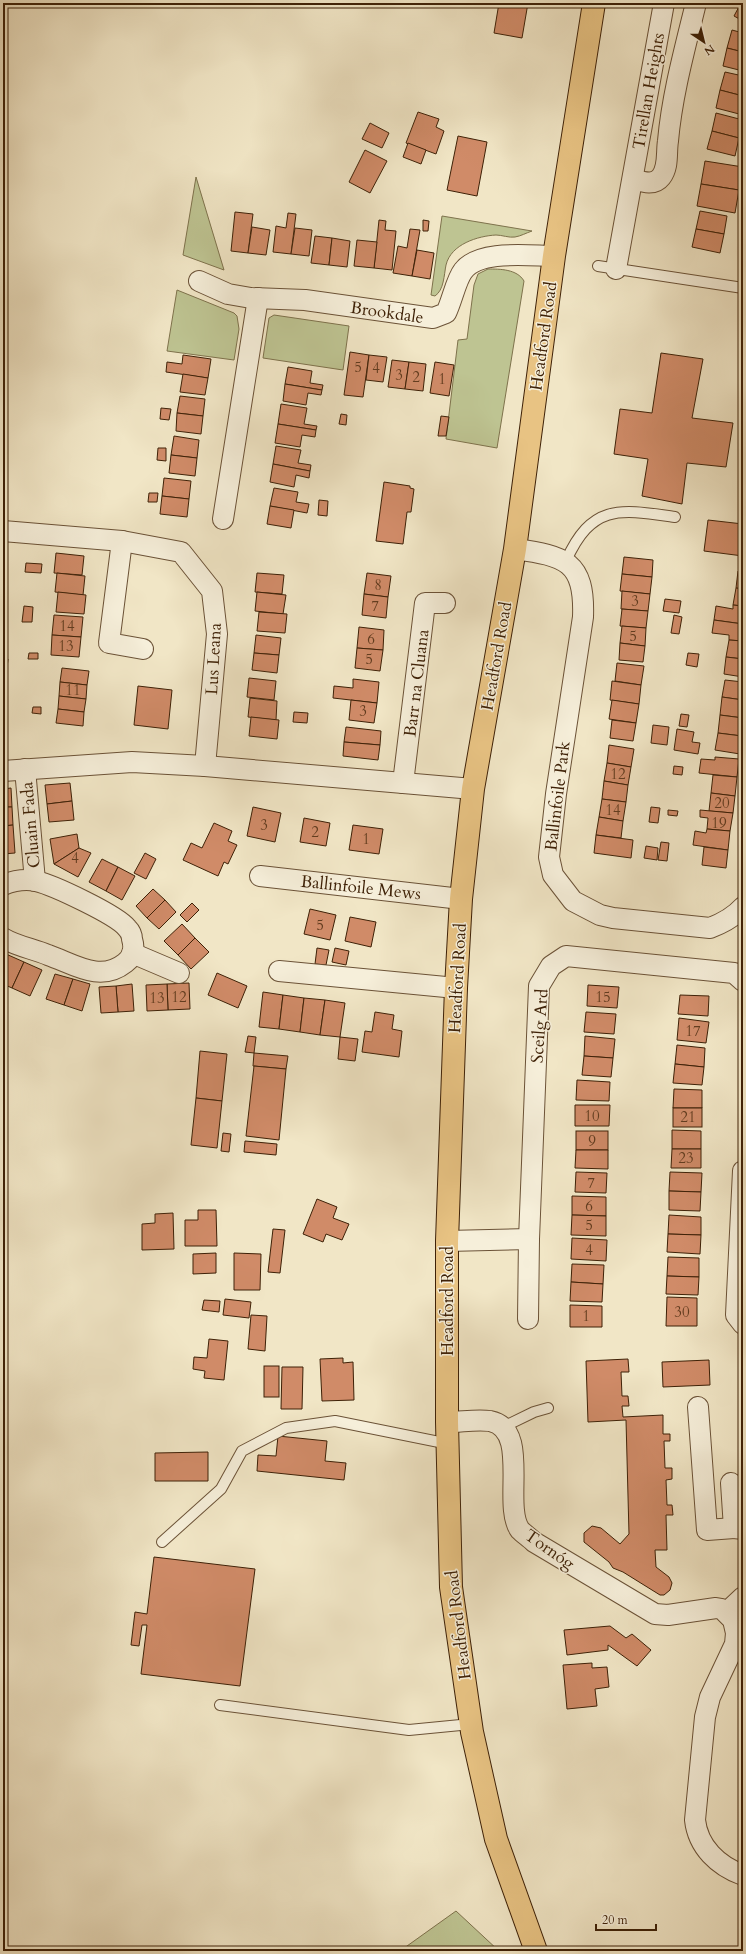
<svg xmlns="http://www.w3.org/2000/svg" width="746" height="1954" font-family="Cardo,serif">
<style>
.green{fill:#bec492;stroke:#7e724c}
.building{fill:#d08b68;stroke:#3e2107}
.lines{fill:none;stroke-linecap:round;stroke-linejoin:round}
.service-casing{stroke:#6b5237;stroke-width:12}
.minor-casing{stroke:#6b5237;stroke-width:22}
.primary-casing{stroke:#3e2107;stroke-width:24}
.service{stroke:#f6efda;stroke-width:10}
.minor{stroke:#f6efda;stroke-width:20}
.primary{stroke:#e8c383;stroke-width:22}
.labels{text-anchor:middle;stroke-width:3;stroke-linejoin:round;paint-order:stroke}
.number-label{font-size:15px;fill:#623c1f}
.street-label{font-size:17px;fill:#3e2107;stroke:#f6efda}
</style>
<rect width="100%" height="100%" fill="#f1e6c6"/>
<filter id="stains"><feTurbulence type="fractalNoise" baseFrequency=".005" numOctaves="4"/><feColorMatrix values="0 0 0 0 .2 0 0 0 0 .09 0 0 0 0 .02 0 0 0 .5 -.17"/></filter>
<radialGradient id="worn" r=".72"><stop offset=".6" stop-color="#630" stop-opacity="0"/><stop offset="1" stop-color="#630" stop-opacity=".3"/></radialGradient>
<g class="green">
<polygon points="196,177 224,270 183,255"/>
<path d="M442,216L532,231C526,233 521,236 515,237C509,238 502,235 496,235C478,236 451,244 446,265C444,275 444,290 435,296L431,295Z"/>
<path d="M488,269C500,269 517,269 524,281L497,448L446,439L458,340L467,339L474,285L478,274Z"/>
<polygon points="177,290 234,313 237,316 239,329 234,360 167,351"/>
<polygon points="274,315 349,326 343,370 263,358 269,318"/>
<polygon points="456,1911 499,1951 400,1951"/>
</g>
<g class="building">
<polygon points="499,3 528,3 522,38 494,33"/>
<polygon points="741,3 743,3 743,21 734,16"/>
<polygon points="732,30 743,33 743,52 727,48"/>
<polygon points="727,48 743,52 743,71 723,66"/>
<polygon points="725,72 743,76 743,96 720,90"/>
<polygon points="720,90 743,96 743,115 716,108"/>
<polygon points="418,112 439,119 436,127 444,131 436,154 406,143"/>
<polygon points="716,113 743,120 739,138 712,131"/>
<polygon points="370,123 389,133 382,148 362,139"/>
<polygon points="712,131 739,138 735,156 707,149"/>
<polygon points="458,136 487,142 477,196 447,190"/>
<polygon points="408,143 426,150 421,164 403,157"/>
<polygon points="365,150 387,161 370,193 349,182"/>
<polygon points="705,161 743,167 739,190 701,184"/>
<polygon points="701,184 739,190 735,213 697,206"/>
<polygon points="700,211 727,216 724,234 696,229"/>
<polygon points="235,212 253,214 248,253 231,251"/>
<polygon points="288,213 296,214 291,254 273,252 276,226 286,228"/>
<polygon points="379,220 386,221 385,230 396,231 392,270 374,268"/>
<polygon points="423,220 429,221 428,231 423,231"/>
<polygon points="252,227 270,230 266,255 248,253"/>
<polygon points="295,228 312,230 309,256 291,254"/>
<polygon points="410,229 420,230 412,276 393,273 398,246 407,248"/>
<polygon points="696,229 724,234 720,253 692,247"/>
<polygon points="315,236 332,238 329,265 311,263"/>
<polygon points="332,238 350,241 347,267 329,265"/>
<polygon points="357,240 377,242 374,268 354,266"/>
<polygon points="417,250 434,253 430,279 412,276"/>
<polygon points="350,352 369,355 363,397 344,395"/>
<polygon points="661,353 703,359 692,418 733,423 726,467 687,463 682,504 642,496 648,459 614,454 620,409 652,413"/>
<polygon points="183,355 211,359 208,378 166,372 167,362 182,364"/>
<polygon points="369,355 387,357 383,382 366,380"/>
<polygon points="392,360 409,362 405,389 388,387"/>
<polygon points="409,362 426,364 423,391 405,389"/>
<polygon points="435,362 454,365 449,396 430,393"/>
<polygon points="288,367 312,371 310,383 323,385 322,390 285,384"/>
<polygon points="183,374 208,378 205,395 180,392"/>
<polygon points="285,384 322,390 321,395 308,393 306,405 283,401"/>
<polygon points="180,396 205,399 203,416 177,413"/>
<polygon points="281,404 307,408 304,424 317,426 316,430 278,424"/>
<polygon points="161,408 171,409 169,420 160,419"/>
<polygon points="177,413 203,416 201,434 176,431"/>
<polygon points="341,414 347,415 346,425 339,424"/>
<polygon points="441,416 449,417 446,436 438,436"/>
<polygon points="278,424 316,430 315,437 302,435 300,447 275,443"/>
<polygon points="174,436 199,440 197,458 171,455"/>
<polygon points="276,446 301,450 298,463 311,465 310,471 273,464"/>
<polygon points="158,448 166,448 166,461 157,460"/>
<polygon points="171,455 197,458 195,476 169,473"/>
<polygon points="273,464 310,471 309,478 296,475 294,487 270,482"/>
<polygon points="164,478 191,481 189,499 162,496"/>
<polygon points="384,482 410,486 410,488 414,489 411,512 407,512 403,544 376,541"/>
<polygon points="274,488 298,492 296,502 309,504 307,513 270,506"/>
<polygon points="149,493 158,493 157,502 148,502"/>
<polygon points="162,496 189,499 187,517 160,514"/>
<polygon points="319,500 328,501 327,516 318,515"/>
<polygon points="270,506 294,510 291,528 267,524"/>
<polygon points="708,520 743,524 743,556 704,551"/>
<polygon points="56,553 84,556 82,575 54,573"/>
<polygon points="624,557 653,560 652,577 622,574"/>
<polygon points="26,563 42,564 41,573 25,572"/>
<polygon points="738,571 743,571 743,589 736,588"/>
<polygon points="57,573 85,576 83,595 55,592"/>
<polygon points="257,573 284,575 282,594 255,592"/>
<polygon points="367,573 391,576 388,597 364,594"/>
<polygon points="622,574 652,577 650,594 620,591"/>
<polygon points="736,588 743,589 743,606 733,605"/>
<polygon points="622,591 650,594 648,611 621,609"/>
<polygon points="58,592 86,595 84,614 56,612"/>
<polygon points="257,592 286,595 283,614 255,611"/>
<polygon points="364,594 388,597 386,618 362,615"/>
<polygon points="665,599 681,601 679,613 663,611"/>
<polygon points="733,605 743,606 743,624 714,620 716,606 733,609"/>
<polygon points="24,606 33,607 32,622 22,622"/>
<polygon points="622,609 648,611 646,628 620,626"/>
<polygon points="259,612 287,614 285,633 257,631"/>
<polygon points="54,615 83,617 81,637 52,635"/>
<polygon points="674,615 682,617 679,634 671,633"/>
<polygon points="714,620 743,624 743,641 729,640 729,635 712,633"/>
<polygon points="622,626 646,628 645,646 620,643"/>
<polygon points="359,627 384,630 383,650 357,648"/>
<polygon points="52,635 81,637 79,657 51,655"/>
<polygon points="256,635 281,638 279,655 254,653"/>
<polygon points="729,640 743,641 743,659 726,657"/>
<polygon points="620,643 645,646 643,662 619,660"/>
<polygon points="357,648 383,650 380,671 355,668"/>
<polygon points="29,653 38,653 38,659 28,659"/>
<polygon points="254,653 279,655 277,673 252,670"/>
<polygon points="688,653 699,654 697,667 686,665"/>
<polygon points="726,657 743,659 743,677 724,674"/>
<polygon points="3,659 8,659 7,668 3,668"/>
<polygon points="617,663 644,666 641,685 615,681"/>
<polygon points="62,668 89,671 87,685 60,682"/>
<polygon points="249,678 276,681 274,700 247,697"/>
<polygon points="353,679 379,682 377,703 333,698 334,686 353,688"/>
<polygon points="725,680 743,682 743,700 722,697"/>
<polygon points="612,681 641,685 639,704 610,700"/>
<polygon points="60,682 87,685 86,699 59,696"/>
<polygon points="138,686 172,690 168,729 134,725"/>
<polygon points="3,688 6,688 4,717 3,717"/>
<polygon points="59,696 86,699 84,712 58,709"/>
<polygon points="722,697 743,700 743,718 720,715"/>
<polygon points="250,698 277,701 276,720 248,717"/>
<polygon points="351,700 377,703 374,723 349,720"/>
<polygon points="612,700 639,704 636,723 609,719"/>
<polygon points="33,707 41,707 41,714 32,713"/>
<polygon points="58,709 84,712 83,726 56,723"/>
<polygon points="294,712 308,713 307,723 293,722"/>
<polygon points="681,714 689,715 687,727 679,726"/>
<polygon points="720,715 743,718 742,736 718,733"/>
<polygon points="251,717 279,720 277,739 249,736"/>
<polygon points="612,720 636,723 633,741 610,738"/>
<polygon points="653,725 669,727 667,745 651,743"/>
<polygon points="346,727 381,731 380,745 344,742"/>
<polygon points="677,729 694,732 692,742 700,743 698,754 674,750"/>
<polygon points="718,733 742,736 740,754 715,750"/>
<polygon points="344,742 380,745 378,760 343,756"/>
<polygon points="609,745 634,749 631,767 607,763"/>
<polygon points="715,757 739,759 737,777 699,773 701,759 715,760"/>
<polygon points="607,763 631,767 628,785 604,781"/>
<polygon points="674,766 683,767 682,775 673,774"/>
<polygon points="713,775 737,777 735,796 711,793"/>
<polygon points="604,781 628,785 626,802 602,799"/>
<polygon points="70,783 72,801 47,804 45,785"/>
<polygon points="11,788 12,807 3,807 3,789"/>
<polygon points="711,793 735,796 733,813 709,811"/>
<polygon points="602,799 626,802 623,821 599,817"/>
<polygon points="72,801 74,820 49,822 47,804"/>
<polygon points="3,807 12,807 13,825 3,826"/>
<polygon points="253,807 281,813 275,842 247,836"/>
<polygon points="651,807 660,808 658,823 649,822"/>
<polygon points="668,810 678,811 677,816 668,815"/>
<polygon points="700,810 733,813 730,831 707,829 708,818 700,817"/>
<polygon points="599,817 623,821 621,838 596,835"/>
<polygon points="304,818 330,823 326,846 300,842"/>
<polygon points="214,823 232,831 228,841 237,845 228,864 224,862 218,876 183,860 191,843 202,848"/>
<polygon points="13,825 15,853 3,854 3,826"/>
<polygon points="353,825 383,829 379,854 349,850"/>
<polygon points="707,829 730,831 728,850 693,845 695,831 706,833"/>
<polygon points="77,834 79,848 54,864 50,839"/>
<polygon points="596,835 633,840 631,858 594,853"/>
<polygon points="661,842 669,843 667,861 658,860"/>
<polygon points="646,846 658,848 657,860 644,858"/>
<polygon points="704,847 728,850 726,868 702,865"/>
<polygon points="79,848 91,853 78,877 54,864"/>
<polygon points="145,853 156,859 146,879 134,873"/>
<polygon points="102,859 118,867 106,891 89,882"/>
<polygon points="118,867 135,876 122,900 106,891"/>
<polygon points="153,889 165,900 147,918 136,906"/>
<polygon points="165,900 176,912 159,929 147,918"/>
<polygon points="192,903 199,910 187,922 180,915"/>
<polygon points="310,909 336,915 330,940 304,934"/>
<polygon points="350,917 376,922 371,947 345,941"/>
<polygon points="182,924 195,938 178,955 164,941"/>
<polygon points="195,938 209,952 191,969 178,955"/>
<polygon points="317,948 329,950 326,965 315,964"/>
<polygon points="335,948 349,951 346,965 332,962"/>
<polygon points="6,954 24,962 12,988 3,984 3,960"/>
<polygon points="24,962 42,970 30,996 12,988"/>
<polygon points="217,973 247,986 238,1008 208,995"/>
<polygon points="55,974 73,979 64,1005 46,999"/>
<polygon points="73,979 90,984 82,1011 64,1005"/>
<polygon points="189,983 190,1009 168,1010 167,984"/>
<polygon points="132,984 134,1011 118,1012 116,986"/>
<polygon points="167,984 168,1010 147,1011 146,985"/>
<polygon points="588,985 619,987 617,1008 587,1006"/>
<polygon points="116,986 118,1012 101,1013 99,987"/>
<polygon points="263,992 283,995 279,1029 259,1027"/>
<polygon points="283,995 304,998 300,1032 279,1029"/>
<polygon points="680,995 709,996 708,1016 678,1014"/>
<polygon points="304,998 325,1000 320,1035 300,1032"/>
<polygon points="325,1000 345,1003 340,1037 320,1035"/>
<polygon points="375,1012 394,1015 392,1029 402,1031 399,1057 362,1052 365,1031 372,1032"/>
<polygon points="586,1012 616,1014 614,1034 584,1032"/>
<polygon points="679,1018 709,1022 706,1043 677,1040"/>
<polygon points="248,1036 256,1037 254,1053 245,1052"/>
<polygon points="585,1036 615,1039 613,1058 584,1056"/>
<polygon points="340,1037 358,1039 355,1061 338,1059"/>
<polygon points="677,1045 705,1048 704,1067 675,1064"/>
<polygon points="200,1051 227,1054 222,1101 196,1098"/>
<polygon points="254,1053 288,1056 286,1069 253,1066"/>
<polygon points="584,1056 613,1058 611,1077 582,1075"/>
<polygon points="675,1064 704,1067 702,1085 673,1083"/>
<polygon points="254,1066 286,1069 279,1140 246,1136"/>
<polygon points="577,1080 610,1082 609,1101 576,1100"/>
<polygon points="674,1089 702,1090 702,1108 673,1108"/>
<polygon points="196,1098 222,1101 217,1148 191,1145"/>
<polygon points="575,1105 610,1105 609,1126 575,1126"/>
<rect x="673" y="1108" width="29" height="19"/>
<polygon points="672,1130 701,1131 701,1149 672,1149"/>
<rect x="576" y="1131" width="32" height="19"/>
<polygon points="223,1133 231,1134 229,1152 221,1151"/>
<polygon points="245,1141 277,1144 276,1155 244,1152"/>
<polygon points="672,1149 701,1149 701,1168 671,1168"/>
<polygon points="576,1150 608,1150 608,1169 575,1168"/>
<polygon points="576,1172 607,1173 606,1193 575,1192"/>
<polygon points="670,1172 702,1173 701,1192 669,1191"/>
<polygon points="669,1191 701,1192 700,1211 669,1210"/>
<polygon points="572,1196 606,1197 606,1216 572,1215"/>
<polygon points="317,1199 337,1207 333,1218 349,1224 342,1240 326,1234 323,1242 303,1234"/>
<polygon points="198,1210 216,1210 217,1246 185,1246 185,1220 198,1220"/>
<polygon points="173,1213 174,1249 142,1250 142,1224 155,1223 155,1214"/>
<polygon points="572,1215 606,1216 606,1236 571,1235"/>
<polygon points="669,1215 701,1217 701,1235 668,1234"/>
<polygon points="273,1229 285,1230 280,1273 268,1272"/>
<polygon points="668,1234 701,1235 700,1254 667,1252"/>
<polygon points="572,1238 607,1240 606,1261 571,1259"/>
<polygon points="216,1253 216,1273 193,1274 193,1254"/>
<polygon points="234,1253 261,1254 260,1290 234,1290"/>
<polygon points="668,1257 699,1258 699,1277 667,1276"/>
<polygon points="572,1264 604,1265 603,1284 571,1282"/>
<polygon points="667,1276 699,1277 698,1295 666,1294"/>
<polygon points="571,1282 603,1284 602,1302 570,1301"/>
<polygon points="667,1297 697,1298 697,1326 666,1326"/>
<polygon points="225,1299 251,1302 249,1318 223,1315"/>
<polygon points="204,1300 220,1301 219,1312 202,1310"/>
<polygon points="570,1305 602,1306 602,1327 570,1327"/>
<polygon points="251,1315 267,1316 265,1351 248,1349"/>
<polygon points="209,1339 228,1341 224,1380 204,1378 205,1371 193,1369 194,1357 207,1358"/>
<polygon points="343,1358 343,1363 353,1362 354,1400 322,1401 320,1359"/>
<polygon points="628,1359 629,1372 621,1372 622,1396 628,1396 629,1406 622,1406 623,1417 663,1415 663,1434 670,1434 670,1441 664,1441 665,1468 672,1468 672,1479 666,1480 667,1505 672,1505 673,1515 666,1515 667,1550 655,1550 656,1567 669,1577 672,1583 670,1590 664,1595 660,1595 623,1572 613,1568 609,1562 584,1542 584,1533 592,1526 601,1528 620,1544 629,1534 626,1420 588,1422 586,1361"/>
<polygon points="709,1360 710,1385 663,1387 662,1362"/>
<rect x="264" y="1366" width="15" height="31"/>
<polygon points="282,1367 303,1367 302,1409 281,1409"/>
<polygon points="278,1436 327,1441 325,1461 346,1463 344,1480 257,1471 258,1455 276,1456"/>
<polygon points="208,1452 208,1481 155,1481 155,1453"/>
<polygon points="154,1557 255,1569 240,1686 141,1674 147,1625 142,1625 139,1646 131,1645 135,1612 147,1614"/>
<polygon points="610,1626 626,1638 632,1634 651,1650 637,1666 608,1645 608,1650 567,1655 564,1630"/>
<polygon points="592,1663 592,1668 607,1667 609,1687 595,1689 597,1706 567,1709 563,1665"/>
</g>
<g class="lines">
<g class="service-casing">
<g id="service">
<polyline points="598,266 743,288"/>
<path d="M566,561C592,503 620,509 675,517"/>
<polyline points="503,1427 534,1412 548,1408"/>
<polyline points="162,1542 221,1489 242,1451 286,1428 335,1421 449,1444"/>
<polyline points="220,1705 409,1730 471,1724"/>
</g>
</g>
<g class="minor-casing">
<g id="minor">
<path d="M633,179C643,182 654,186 661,177C669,167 666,153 668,141C672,95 685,48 696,3"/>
<polyline points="616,269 664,3"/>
<path d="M199,281L228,294L251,298L305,300L433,318L446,313C452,301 456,280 463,271C479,249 530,256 554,256"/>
<polyline points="223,519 258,298"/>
<polyline points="3,531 122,541 181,552 212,591 217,634 205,766"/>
<polyline points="122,541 109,643 143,649"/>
<path d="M515,549C565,556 585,561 583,617L556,794L549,857L553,875L573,901L600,915L613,918L710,928C723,923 734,917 743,907"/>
<polyline points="25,769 35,881"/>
<polyline points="3,771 132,762 205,766 473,789"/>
<polyline points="403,783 425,603 445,603"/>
<polyline points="260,876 461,899"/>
<path d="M3,885C13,881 26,879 36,881C53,885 117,915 127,928C130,931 132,936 132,939C135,949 133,957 125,963C100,983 74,964 48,955C34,949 16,946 3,938"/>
<polyline points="132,953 179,973"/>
<polyline points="279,971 456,988"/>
<polyline points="743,1171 736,1315 743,1324"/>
<polyline points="447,1241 529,1239 539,986 551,966 566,956 734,973 743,981"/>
<polyline points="528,1319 529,1239"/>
<polyline points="698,1407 707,1530 734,1528"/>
<path d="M447,1422C461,1422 477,1419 490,1421C531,1429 502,1505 520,1530C524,1534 530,1538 534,1542L655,1614L668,1615L716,1608L722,1609L733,1620L736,1633L735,1644L710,1697L705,1717L695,1820C698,1847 718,1866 743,1875"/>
<polyline points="731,1483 734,1528 743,1529"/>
<polyline points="727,1612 743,1597"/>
</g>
</g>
<g class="primary-casing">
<polyline id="primary" points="536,1951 496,1839 472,1732 451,1587 447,1422 447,1241 456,988 461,899 473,789 515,549 554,256 594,3"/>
</g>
<use href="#service" class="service"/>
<use href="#minor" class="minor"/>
<use href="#primary" class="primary"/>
</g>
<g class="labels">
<g class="number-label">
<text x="358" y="372">5</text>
<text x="376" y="373">4</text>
<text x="399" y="380">3</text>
<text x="416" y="382">2</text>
<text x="442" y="384">1</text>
<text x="378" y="590">8</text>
<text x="635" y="606">3</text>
<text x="375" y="611">7</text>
<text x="67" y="631">14</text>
<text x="633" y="641">5</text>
<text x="371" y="644">6</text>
<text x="66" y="651">13</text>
<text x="369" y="664">5</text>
<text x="73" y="695">11</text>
<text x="363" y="716">3</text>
<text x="618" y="779">12</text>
<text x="722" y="808">20</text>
<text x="613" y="815">14</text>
<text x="719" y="828">19</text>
<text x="264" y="830">3</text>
<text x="315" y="837">2</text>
<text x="366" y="844">1</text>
<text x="75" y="863">4</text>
<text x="320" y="930">5</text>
<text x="179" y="1002">12</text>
<text x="603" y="1002">15</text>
<text x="157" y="1003">13</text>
<text x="693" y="1036">17</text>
<text x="592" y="1121">10</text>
<text x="688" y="1122">21</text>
<text x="592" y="1146">9</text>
<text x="686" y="1163">23</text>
<text x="591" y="1188">7</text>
<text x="589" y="1211">6</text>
<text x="589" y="1230">5</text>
<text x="589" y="1255">4</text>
<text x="682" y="1317">30</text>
<text x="586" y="1321">1</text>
</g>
<g class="street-label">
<text transform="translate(648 91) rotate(-80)" y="6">Tirellan Heights</text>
<text transform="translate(387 312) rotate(8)" y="6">Brookdale</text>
<text transform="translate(543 336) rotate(-82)" y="6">Headford Road</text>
<text transform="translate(496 656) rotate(-80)" y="6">Headford Road</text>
<text transform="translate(213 659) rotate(-87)" y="6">Lus Leana</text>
<text transform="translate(416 683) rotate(-83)" y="6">Barr na Cluana</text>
<text transform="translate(557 796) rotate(-83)" y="6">Ballinfoile Park</text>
<text transform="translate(30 825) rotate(-95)" y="6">Cluain Fada</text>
<text transform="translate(361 887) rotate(6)" y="6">Ballinfoile Mews</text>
<text transform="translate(457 978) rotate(-87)" y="6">Headford Road</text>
<text transform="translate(539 1026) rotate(-86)" y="6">Sceilg Ard</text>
<text transform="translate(447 1301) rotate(-90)" y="6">Headford Road</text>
<text transform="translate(550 1549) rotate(35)" y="6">Tornóg</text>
<text transform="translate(458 1625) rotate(-97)" y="6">Headford Road</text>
</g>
</g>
<rect width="746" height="1954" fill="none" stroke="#f1e6c6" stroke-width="16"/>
<rect x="4" y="4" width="738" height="1946" fill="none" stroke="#3e2107" stroke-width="2"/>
<rect x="8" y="8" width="730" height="1938" fill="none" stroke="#3e2107"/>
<g transform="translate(704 42) rotate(145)" stroke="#f6efda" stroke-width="3" paint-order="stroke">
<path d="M0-3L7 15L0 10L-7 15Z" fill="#3e2107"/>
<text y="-6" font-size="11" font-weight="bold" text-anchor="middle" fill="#3e2107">N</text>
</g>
<path d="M596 1924v6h60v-6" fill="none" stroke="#3e2107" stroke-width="2"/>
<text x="602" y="1924" font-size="12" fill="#3e2107" stroke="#f6efda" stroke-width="3" paint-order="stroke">20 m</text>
<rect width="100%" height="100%" filter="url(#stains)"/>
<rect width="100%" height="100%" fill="url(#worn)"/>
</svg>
